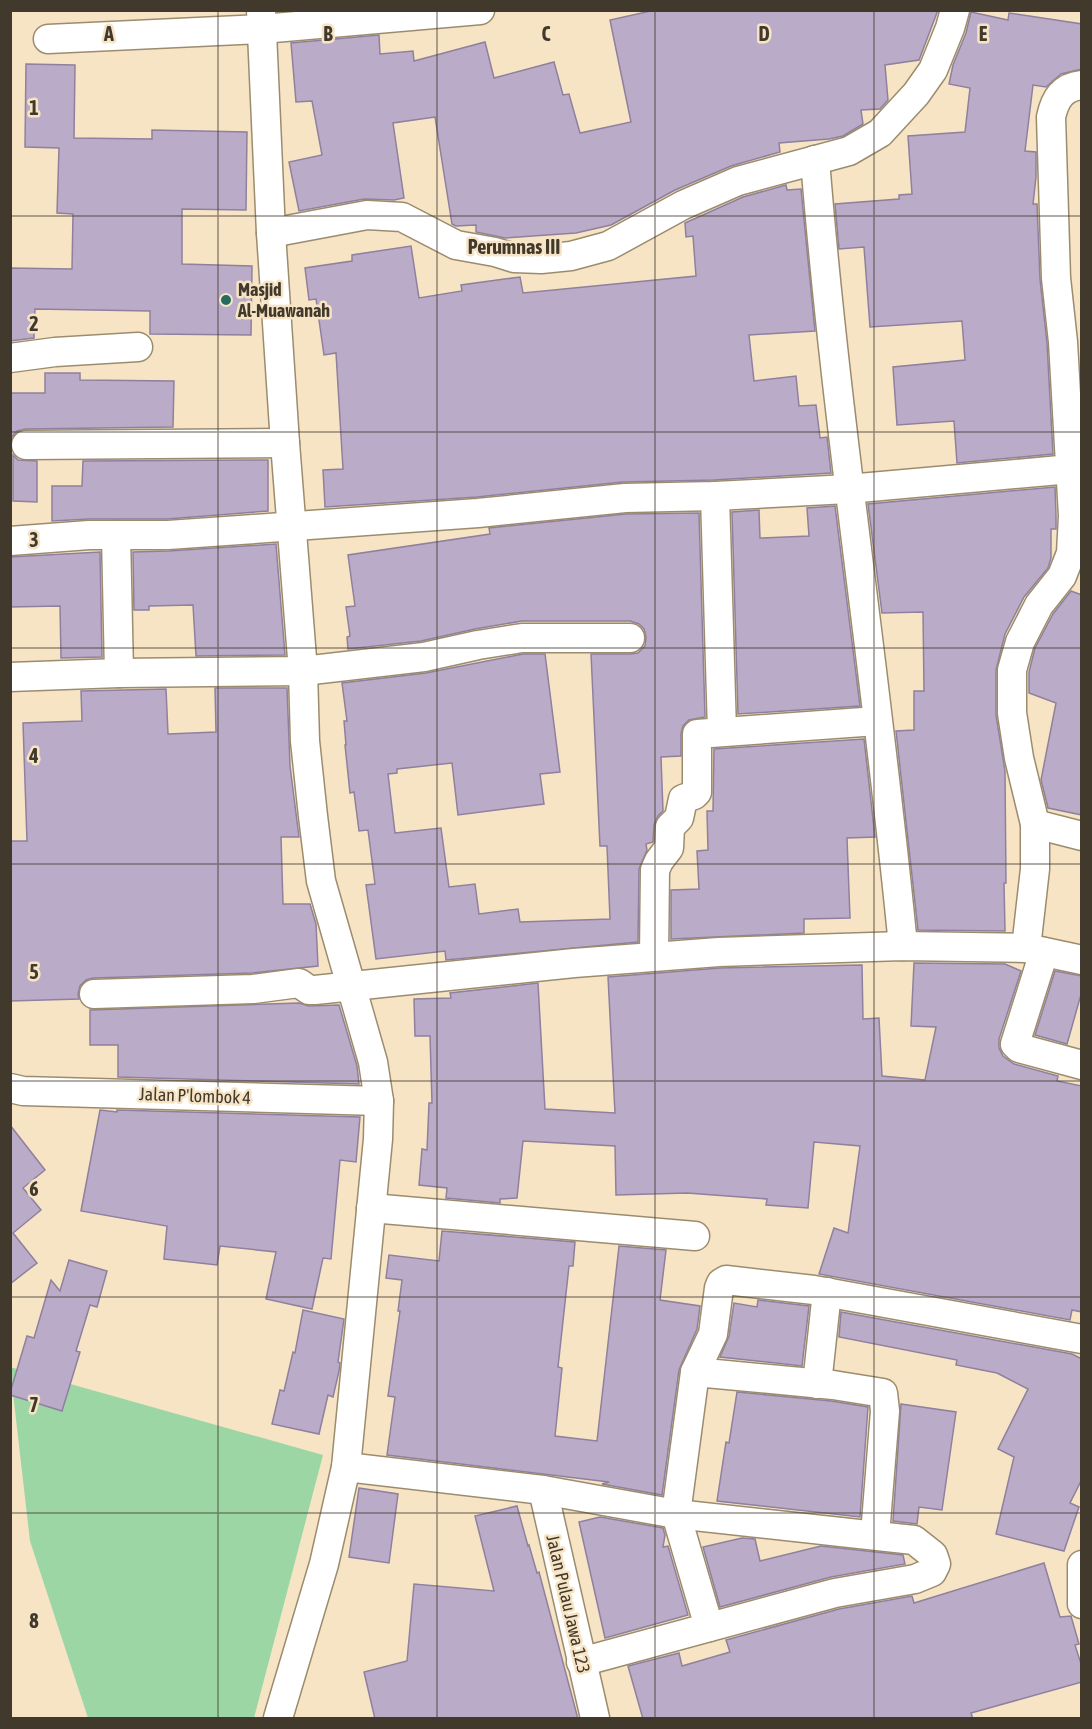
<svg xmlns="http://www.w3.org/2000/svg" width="1092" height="1729" font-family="'Asap Condensed',sans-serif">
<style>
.green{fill:#9cd6a5}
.building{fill:#baabc9;stroke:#8f809d;stroke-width:1.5}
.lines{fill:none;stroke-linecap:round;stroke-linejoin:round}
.minor-casing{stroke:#9c8c6e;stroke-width:31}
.minor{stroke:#fff;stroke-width:28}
.grid{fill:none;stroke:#40392c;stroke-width:1.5;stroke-opacity:0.55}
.poi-dot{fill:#246b60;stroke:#f7e4c5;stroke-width:2}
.labels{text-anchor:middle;stroke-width:5;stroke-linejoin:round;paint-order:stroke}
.poi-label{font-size:18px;font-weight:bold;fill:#40392c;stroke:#f7e4c5;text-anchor:start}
.street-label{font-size:18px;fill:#40392c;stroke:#f7e4c5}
.neighbourhood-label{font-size:20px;font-weight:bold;fill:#40392c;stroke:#f7e4c5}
.grid-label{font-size:20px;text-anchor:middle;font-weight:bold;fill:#40392c;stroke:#f7e4c5;stroke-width:5;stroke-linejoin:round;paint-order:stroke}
</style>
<rect width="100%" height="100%" fill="#f7e4c5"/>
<polygon class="green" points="10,1367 323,1455 254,1718 88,1718 30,1541"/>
<g class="building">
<polygon points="655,10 938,10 919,60 885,65 888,100 880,109 861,110 863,124 843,136 829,139 779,143 780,152 731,166 675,190 611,225 576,233 505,238 476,232 476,225 456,226 452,224 435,117 393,123 404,198 394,200 364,199 299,211 289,162 322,155 312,101 296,102 291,43 379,35 380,54 413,51 414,61 485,42 494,78 554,62 563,95 569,94 580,133 631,122 610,20"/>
<polygon points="971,12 1008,20 1009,13 1082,24 1082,69 1061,74 1046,87 1033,85 1025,151 1036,152 1036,177 1033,204 1037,204 1040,279 1047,343 1053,454 957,463 954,421 897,425 893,367 965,360 962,321 870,327 864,247 839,249 835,204 899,199 899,195 912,194 908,136 965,132 970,88 949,84 953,65 966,33"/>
<polygon points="26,64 75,65 74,138 152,139 152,130 247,132 246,210 182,209 182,264 252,266 251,335 150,334 150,311 35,309 34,338 10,341 10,268 72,269 73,214 57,213 59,148 25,147"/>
<polygon points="786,185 787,190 801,189 815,331 749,335 754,381 796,376 799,406 816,405 820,438 827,437 831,473 714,480 623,482 477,497 325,507 323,470 343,469 336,353 324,355 316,299 309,300 305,268 352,261 352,255 411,246 419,298 462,291 461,285 520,277 523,293 696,276 693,236 686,237 685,223 743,197"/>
<polygon points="45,373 80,373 80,380 174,381 173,427 26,429 17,431 10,439 10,393 45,393"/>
<polygon points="13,455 18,460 37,461 37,502 13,501"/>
<polygon points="268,460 268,511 167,519 89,519 52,521 52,486 82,486 83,461"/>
<polygon points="1055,487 1056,516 1056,529 1051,529 1051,558 1048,568 1024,597 1005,634 996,670 996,715 1005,771 1006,883 1004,883 1005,931 918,930 896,731 914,730 914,691 924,691 923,612 882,613 868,504"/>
<polygon points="835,506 860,706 738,714 732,512 759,510 760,538 809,536 807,508"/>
<polygon points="699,513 705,717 689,720 683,726 681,734 681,756 661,757 663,811 658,816 654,825 653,842 646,844 647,850 639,869 638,942 446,960 445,951 376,959 366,885 375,884 368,830 359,831 354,792 350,793 345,745 346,745 344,721 347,721 342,683 426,673 523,654 545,654 560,772 540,774 544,804 458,815 452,763 397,769 397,773 388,774 395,833 441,828 449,887 475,884 479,914 518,909 520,922 610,919 607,846 600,846 591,654 630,654 638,653 645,646 646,637 644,629 639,624 630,621 522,621 475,629 421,641 348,649 347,637 350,636 346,607 355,606 348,555 490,534 489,528 626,514"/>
<polygon points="276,544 285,655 196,656 193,605 149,606 149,610 134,610 133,552 169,551"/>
<polygon points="100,552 102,657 61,658 60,606 10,607 10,557"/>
<polygon points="1071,591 1082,595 1082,815 1048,808 1041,780 1056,703 1029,693 1029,672 1035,648 1053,614"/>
<polygon points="215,688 287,688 290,766 299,837 281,837 283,904 310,904 316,924 318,966 252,973 93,978 86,980 80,986 78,994 79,999 10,1001 10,841 27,841 23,723 82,721 81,691 166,689 168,734 216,732"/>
<polygon points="864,739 875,837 847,838 850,918 804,919 804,933 671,939 671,890 699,889 697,851 708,850 707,811 713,811 714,749"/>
<polygon points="914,963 1005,964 1021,971 999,1039 999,1048 1003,1056 1014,1064 1058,1076 1057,1081 1082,1086 1082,1312 1072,1310 1070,1320 819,1274 834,1228 848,1233 860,1146 814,1142 808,1208 766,1205 767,1199 687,1193 616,1195 615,1146 523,1141 517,1198 500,1199 500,1203 446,1198 447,1188 419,1185 422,1149 427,1150 429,1103 432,1103 430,1036 415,1036 414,999 451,998 450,993 538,983 545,1109 615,1113 608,977 720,968 862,965 863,1019 879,1018 882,1076 925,1080 936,1027 911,1026"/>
<polygon points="1055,971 1082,976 1082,991 1067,1044 1035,1035"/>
<polygon points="299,1003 309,1006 339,1005 357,1066 359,1084 118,1077 118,1045 90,1045 90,1010"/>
<polygon points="100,1110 117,1112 117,1110 360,1117 356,1162 340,1160 331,1259 323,1258 312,1309 266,1299 276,1252 220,1246 217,1265 164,1259 167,1226 81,1211"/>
<polygon points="10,1125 45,1170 23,1188 41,1210 13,1233 37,1263 10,1284"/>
<polygon points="442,1231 575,1242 573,1266 569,1266 558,1367 562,1368 555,1436 597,1441 619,1246 666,1250 660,1300 700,1306 697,1329 679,1370 662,1495 602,1484 609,1482 387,1455 395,1397 388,1396 400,1311 398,1311 402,1280 386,1278 389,1255 439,1261"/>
<polygon points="69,1260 107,1271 97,1307 90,1305 76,1351 80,1352 62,1411 10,1395 10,1393 27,1336 34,1338 51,1280 60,1291"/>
<polygon points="758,1300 809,1306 802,1366 720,1357 729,1336 734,1303 757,1307"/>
<polygon points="303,1310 344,1319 338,1362 340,1363 339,1371 333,1397 328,1395 319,1434 272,1424 280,1390 284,1391 293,1352 295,1353"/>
<polygon points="841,1312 1072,1354 1082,1359 1082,1479 1070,1503 1079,1507 1064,1551 996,1534 1014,1457 998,1449 1028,1389 997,1373 956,1365 957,1360 839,1337"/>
<polygon points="737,1392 831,1401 868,1407 860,1517 717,1501 726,1442 729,1443"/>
<polygon points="901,1404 956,1412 942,1510 919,1507 917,1524 893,1521"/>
<polygon points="359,1488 398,1494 389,1563 349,1557"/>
<polygon points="517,1506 528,1546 529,1545 537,1573 539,1572 578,1719 375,1719 364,1672 407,1661 414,1584 494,1591 475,1516"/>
<polygon points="600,1517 663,1528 665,1535 663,1547 668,1546 688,1615 605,1638 579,1522"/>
<polygon points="742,1538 755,1539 760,1561 821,1546 903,1555 905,1564 831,1577 720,1607 703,1547"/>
<polygon points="1044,1563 1060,1617 1071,1616 1079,1644 1075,1645 1082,1667 1082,1682 971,1713 973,1719 643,1719 628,1666 679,1653 682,1666 730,1652 726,1640 839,1609 912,1596 914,1603"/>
</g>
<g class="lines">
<g class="minor-casing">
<g id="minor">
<polyline points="261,10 271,233 285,443 303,671 305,741 313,816 321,881 373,1062 379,1101 378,1139 346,1467 324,1564 278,1718"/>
<polyline points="48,39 262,29 480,10"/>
<path d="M815,160C836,423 878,684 903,946"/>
<polyline points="271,233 367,215 402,217 456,245 495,252 514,258 541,259 571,256 608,246 683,205 738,181 849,151 880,133 916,94 933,70 950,28 955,10"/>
<polyline points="10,358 55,352 138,347"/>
<polyline points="26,445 285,443"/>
<polyline points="715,496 722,731"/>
<polyline points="116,535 119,673"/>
<polyline points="10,541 89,535 168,535 240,530 478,513 625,498 715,496 848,489 1071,469"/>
<polyline points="10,677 119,673 303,671 424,657 478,645 522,638 630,638"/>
<polyline points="1035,824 1082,836"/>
<path d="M1026,948L1035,869V824L1019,758L1012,713V670L1020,642L1039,605L1062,576L1071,553L1073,516L1063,342L1056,278L1051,117C1055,99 1062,87 1082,85"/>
<polyline points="1044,952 1015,1044 1019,1048 1082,1065"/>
<polyline points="654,956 655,870 659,861 669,848 670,827 679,818 683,799 694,795 697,792 697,734 877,721"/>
<polyline points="94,994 253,989 299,983 309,990 315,990 574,963 719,952 903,946 1026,948 1082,960"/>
<polyline points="10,1088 23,1091 379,1101"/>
<polyline points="371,1208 695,1236"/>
<polyline points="695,1372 833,1385 883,1393 885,1411 875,1535"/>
<polyline points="817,1384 827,1292"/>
<polyline points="346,1467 543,1490 676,1514 914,1540 933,1555 936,1564 932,1572 915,1579 835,1593 581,1662"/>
<polyline points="543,1490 595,1718"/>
<polyline points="1082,1565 1082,1604"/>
<polyline points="709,1627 676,1514 695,1372 713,1334 719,1288 721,1283 726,1280 814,1290 1082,1339"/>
</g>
</g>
<use href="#minor" class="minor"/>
</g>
<path class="grid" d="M218,10V1718M437,10V1718M655,10V1718M874,10V1718M10,216H1082M10,432H1082M10,648H1082M10,864H1082M10,1081H1082M10,1297H1082M10,1513H1082"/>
<circle class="poi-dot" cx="226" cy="300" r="6"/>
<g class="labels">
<g class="poi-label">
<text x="238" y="296">Masjid<tspan x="238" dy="21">Al-Muawanah</tspan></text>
</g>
<g class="street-label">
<text transform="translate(195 1096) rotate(2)" y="6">Jalan P'lombok 4</text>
<text transform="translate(568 1604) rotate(77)" y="6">Jalan Pulau Jawa 123</text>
</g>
<g class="neighbourhood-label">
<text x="514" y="254">Perumnas III</text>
</g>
</g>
<g class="grid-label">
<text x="109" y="41">A</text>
<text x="328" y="41">B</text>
<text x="546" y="41">C</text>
<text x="764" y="41">D</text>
<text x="983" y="41">E</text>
<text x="34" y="115">1</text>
<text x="34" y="331">2</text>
<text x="34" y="547">3</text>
<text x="34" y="763">4</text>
<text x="34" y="979">5</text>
<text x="34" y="1196">6</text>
<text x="34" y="1412">7</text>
<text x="34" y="1628">8</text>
</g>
<rect width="1092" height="1729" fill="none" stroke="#40392c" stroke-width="24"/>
</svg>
